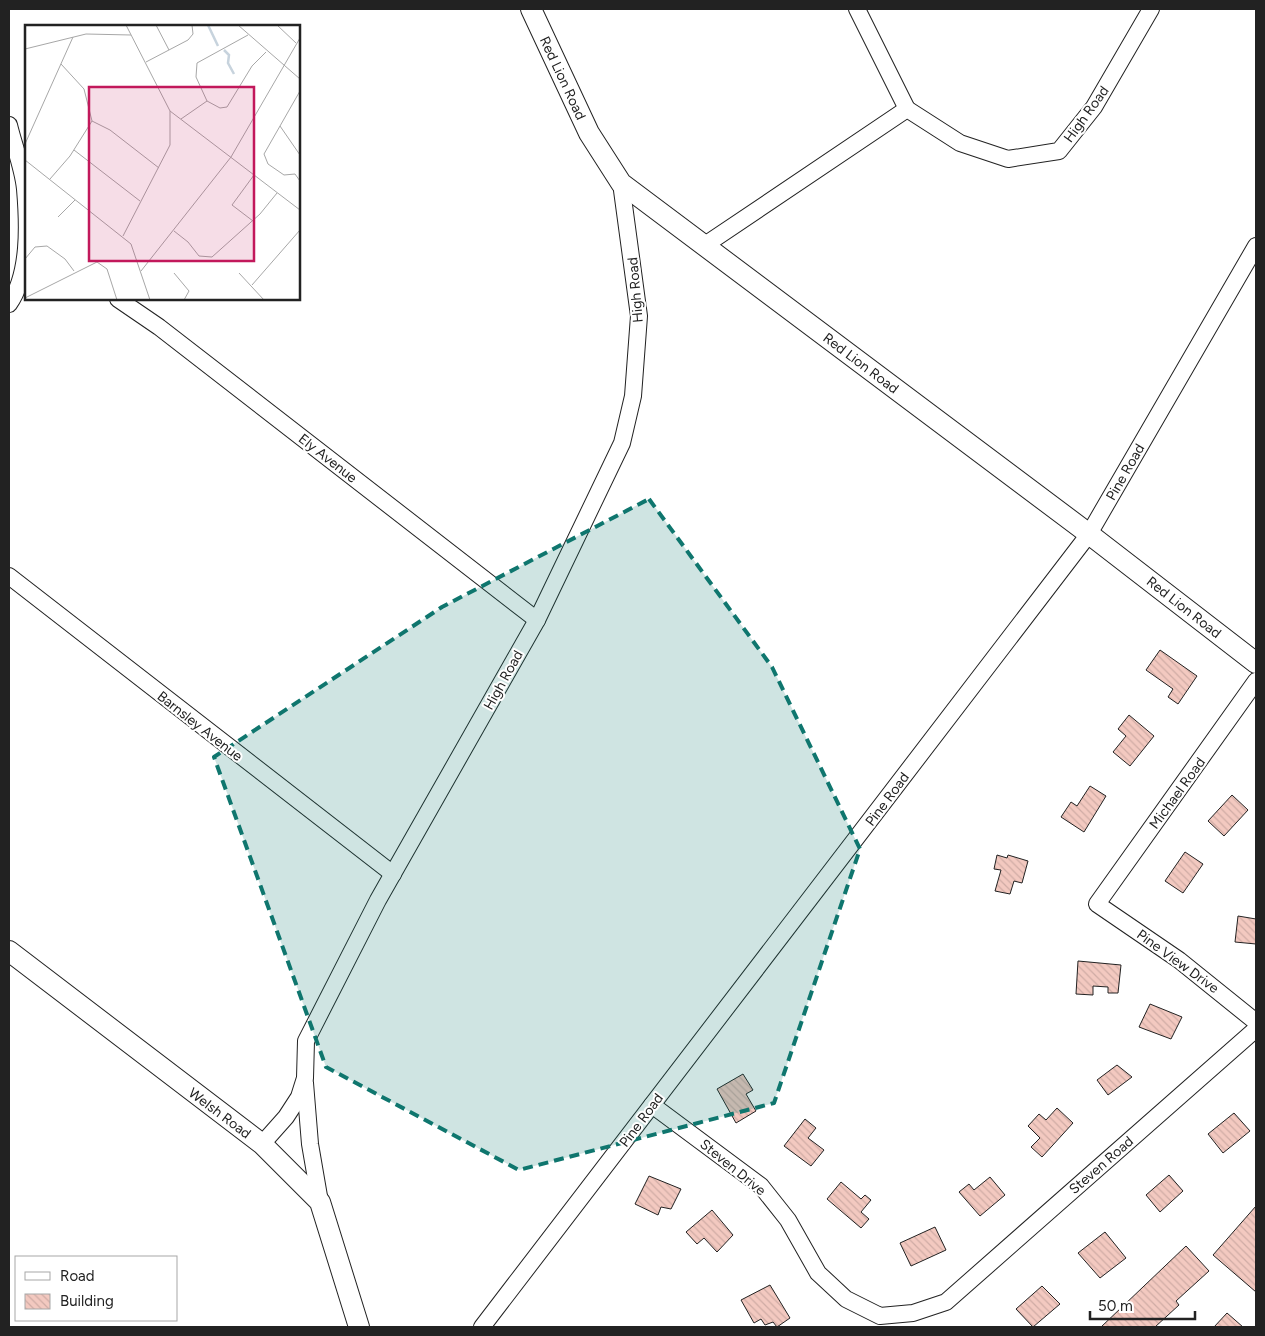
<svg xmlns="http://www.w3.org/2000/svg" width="1265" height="1336" font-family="Figtree,sans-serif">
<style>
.building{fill:url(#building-back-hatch);stroke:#222}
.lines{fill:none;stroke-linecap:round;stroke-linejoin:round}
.minor-casing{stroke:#222;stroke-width:18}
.major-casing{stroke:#222;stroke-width:22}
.minor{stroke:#fff;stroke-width:16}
.major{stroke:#fff;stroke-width:20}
.marked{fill:#0f766e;fill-opacity:0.2;stroke:#0f766e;stroke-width:4;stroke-dasharray:10 6;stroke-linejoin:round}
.labels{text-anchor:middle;stroke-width:4;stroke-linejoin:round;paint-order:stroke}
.street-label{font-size:14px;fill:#222;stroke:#fff}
.inset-river{fill:none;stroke:#c7d3dd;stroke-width:2.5}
.inset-road{fill:none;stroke:#a7a7a7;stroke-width:1}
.view{fill:#c2185b;fill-opacity:0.15;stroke:#c2185b;stroke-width:2.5}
.inset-edge{fill:none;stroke:#222;stroke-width:2.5}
</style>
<defs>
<pattern id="building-back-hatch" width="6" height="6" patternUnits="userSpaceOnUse" patternTransform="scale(1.25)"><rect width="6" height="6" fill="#f3c9c0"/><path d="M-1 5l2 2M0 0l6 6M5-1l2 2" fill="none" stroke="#d0aca5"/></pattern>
</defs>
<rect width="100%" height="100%" fill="#fff"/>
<g class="building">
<polygon points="1160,650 1197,676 1178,704 1168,697 1173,689 1146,670"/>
<polygon points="1129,715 1154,736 1130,766 1113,752 1126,736 1118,729"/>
<polygon points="1090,786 1106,796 1084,832 1061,817 1071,802 1077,806"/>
<polygon points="1232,795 1248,810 1224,836 1208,821"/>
<polygon points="1185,852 1203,864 1183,893 1165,881"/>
<polygon points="997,855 1007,858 1008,855 1028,861 1022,883 1014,881 1010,894 995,891 1001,870 994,869"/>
<polygon points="1238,916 1256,919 1256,944 1235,942"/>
<polygon points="1078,961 1121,965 1118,993 1108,993 1108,987 1093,986 1093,995 1076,994"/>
<polygon points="1150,1004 1182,1017 1171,1039 1139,1027"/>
<polygon points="1117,1065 1132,1077 1108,1095 1097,1080"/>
<polygon points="743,1074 753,1090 746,1094 756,1111 736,1123 717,1089"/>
<polygon points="1057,1108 1073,1123 1042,1157 1031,1147 1040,1138 1028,1126 1039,1114 1046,1120"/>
<polygon points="1234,1113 1250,1131 1223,1153 1208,1134"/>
<polygon points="805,1119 816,1128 808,1138 824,1150 811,1166 784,1146"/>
<polygon points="1169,1175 1183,1191 1160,1212 1146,1195"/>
<polygon points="649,1176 681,1189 671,1209 661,1207 658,1215 635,1204"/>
<polygon points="990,1177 1005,1195 980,1216 959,1192 969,1184 974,1190"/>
<polygon points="841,1182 861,1199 865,1195 871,1200 861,1212 869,1219 861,1228 827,1199"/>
<polygon points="1256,1206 1256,1292 1213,1255"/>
<polygon points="712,1210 733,1235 717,1252 704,1238 697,1244 686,1232"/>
<polygon points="935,1227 946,1250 911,1266 900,1243"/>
<polygon points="1105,1232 1126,1258 1100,1278 1078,1253"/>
<polygon points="1186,1246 1209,1271 1176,1301 1179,1305 1155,1327 1101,1327"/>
<polygon points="770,1285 790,1318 777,1327 773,1322 765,1325 761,1319 754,1323 741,1300"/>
<polygon points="1042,1286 1060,1304 1033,1327 1016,1309"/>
<polygon points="1227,1313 1243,1327 1214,1327"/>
</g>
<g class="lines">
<g class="minor-casing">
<g id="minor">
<polyline points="857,9 907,109"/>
<path d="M9,125C14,146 23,168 25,189C28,224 30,274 9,304"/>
<polyline points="705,245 907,109 960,143 1008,159 1059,151 1094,107 1151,9"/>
<polyline points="118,299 159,327 537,620"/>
<polyline points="9,576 393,874"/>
<polyline points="1256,681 1097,904 1179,960 1256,1022"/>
<polyline points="305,1083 310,1144 320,1202"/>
<polyline points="652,1105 761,1186 788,1220 818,1273 846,1299 880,1316 913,1313 946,1302 1256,1029"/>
<polyline points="262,1144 286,1117 299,1097 305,1078 306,1041 378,900 537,620 622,443 633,396 639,316 621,183"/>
<polyline points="482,1327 1089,534 1256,246"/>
</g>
</g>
<g class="major-casing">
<g id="major">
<polyline points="531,9 589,133 621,183 1089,534 1256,663"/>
<polyline points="9,951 262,1144 320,1202 359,1327"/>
</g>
</g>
<use href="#minor" class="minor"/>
<use href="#major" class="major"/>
</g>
<path class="marked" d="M649,499L772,667L860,849L774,1103L519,1170L326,1067L214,757L442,607Z"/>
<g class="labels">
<g class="street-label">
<text transform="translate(563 78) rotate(65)" y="5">Red Lion Road</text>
<text transform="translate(1086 114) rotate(-54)" y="5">High Road</text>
<text transform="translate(635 290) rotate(-95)" y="5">High Road</text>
<text transform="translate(861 363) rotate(37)" y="5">Red Lion Road</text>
<text transform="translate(328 458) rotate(38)" y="5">Ely Avenue</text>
<text transform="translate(1125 472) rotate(-60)" y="5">Pine Road</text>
<text transform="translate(1184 607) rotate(38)" y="5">Red Lion Road</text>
<text transform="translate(503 680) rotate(-61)" y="5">High Road</text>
<text transform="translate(200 726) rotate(38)" y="5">Barnsley Avenue</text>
<text transform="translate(1177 793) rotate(-54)" y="5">Michael Road</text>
<text transform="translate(887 799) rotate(-53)" y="5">Pine Road</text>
<text transform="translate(1178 961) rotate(36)" y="5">Pine View Drive</text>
<text transform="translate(220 1113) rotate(37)" y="5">Welsh Road</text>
<text transform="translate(641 1120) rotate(-53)" y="5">Pine Road</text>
<text transform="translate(1101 1165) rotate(-41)" y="5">Steven Road</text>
<text transform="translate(733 1167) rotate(39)" y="5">Steven Drive</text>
</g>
</g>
<g transform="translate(25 25)">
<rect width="275" height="275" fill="#fff"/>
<path class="inset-river" d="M183,0L193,21M199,25L204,30L203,38L209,49"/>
<path class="inset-road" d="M101,0L145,86L275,185M131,0L144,25M213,0L275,54M252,0L271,18M0,24L61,9L106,10M121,37L163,15L168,9L167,0M275,66L239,129L243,139L259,150L270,149L275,156M182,76L171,52L172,38L223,10M156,94L182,76L195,83L202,82L227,41L241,27M67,96L85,105L134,143M255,101L275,130M0,119L48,12M49,125L115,176M0,135L106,219L125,275M25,154L45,131L67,96L59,64L36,39M33,192L50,175M228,196L207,180L229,150M149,206L163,217L174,231L187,232L235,189L252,168M98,211L145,120V86M0,234L10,222L22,221L40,234L49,246M116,246L206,132L275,13M149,248L164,266L159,275M214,248L239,275M227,260L275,205M0,273L72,237L82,244L92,275"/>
<path class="view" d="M64,62H229V236H64Z"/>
<rect width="275" height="275" class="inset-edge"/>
</g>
<rect width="1265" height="1336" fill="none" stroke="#222222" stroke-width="20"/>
<rect x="15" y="1256" width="162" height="65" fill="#ffffff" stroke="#a7a7a7"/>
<rect x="25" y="1272" width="25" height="8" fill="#ffffff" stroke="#a7a7a7"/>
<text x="60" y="1281" font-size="15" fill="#222222">Road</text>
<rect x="25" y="1294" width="25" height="15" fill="url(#building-back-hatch)" stroke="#a7a7a7"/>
<text x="60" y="1306" font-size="15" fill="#222222">Building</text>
<path d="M1090 1311v8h105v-8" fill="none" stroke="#222222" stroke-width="2.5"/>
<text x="1098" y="1311" font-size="15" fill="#222222" stroke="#ffffff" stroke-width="4" paint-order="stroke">50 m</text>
</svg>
